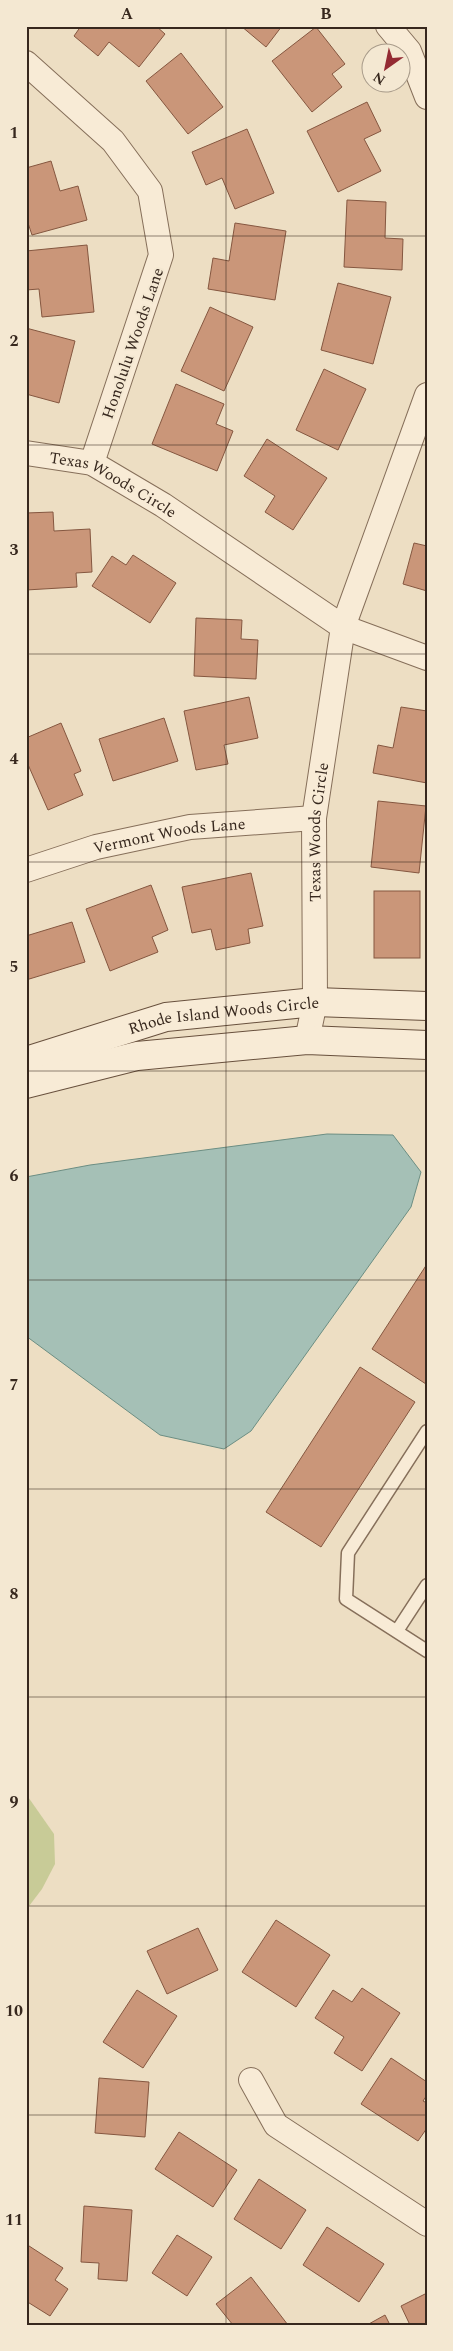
<svg xmlns="http://www.w3.org/2000/svg" width="453" height="2351" font-family="Spectral,serif">
<style>
.green{fill:#c8cb97}
.water{fill:#a5c0b6;stroke:#6c8e83}
.building{fill:#ca9679;stroke:#855740}
.lines{fill:none;stroke-linecap:round;stroke-linejoin:round}
.lane-casing{stroke:#866f5a;stroke-width:15}
.street-casing{stroke:#866f5a;stroke-width:26}
.secondary-casing{stroke:#68503d;stroke-width:30}
.lane{stroke:#f8ebd6;stroke-width:12}
.street{stroke:#f8ebd6;stroke-width:24}
.secondary{stroke:#f8ebd6;stroke-width:28}
.grid{fill:none;stroke:#37281e;stroke-width:1;stroke-opacity:0.55}
.labels{text-anchor:middle;stroke-width:4;stroke-linejoin:round;paint-order:stroke}
.street-label{font-size:16px;fill:#37281e;stroke:#f4e8d2}
.neatline{fill:none;stroke:#37281e;stroke-width:2}
.grid-label{font-size:16px;text-anchor:middle;font-weight:bold;fill:#37281e}
</style>
<rect width="100%" height="100%" fill="#eddec3"/>
<polygon class="green" points="26,1794 54,1834 55,1864 42,1889 26,1910"/>
<polygon class="water" points="327,1134 393,1135 421,1172 411,1207 251,1431 224,1449 160,1435 26,1336 26,1177 90,1165"/>
<g class="building">
<polygon points="81,26 156,26 165,34 139,67 109,42 98,56 74,36"/>
<polygon points="241,26 282,26 266,47"/>
<polygon points="316,27 345,64 332,74 342,87 312,112 272,61"/>
<polygon points="181,53 223,107 188,134 146,81"/>
<polygon points="367,102 381,131 364,139 381,171 338,192 307,131"/>
<polygon points="247,129 274,193 235,209 222,178 206,185 192,152"/>
<polygon points="51,161 60,191 78,186 87,220 32,235 26,217 26,168"/>
<polygon points="347,200 386,202 385,238 403,239 402,270 344,267"/>
<polygon points="235,223 286,231 275,300 208,289 213,258 229,261"/>
<polygon points="87,245 94,312 42,317 39,289 26,290 26,251"/>
<polygon points="338,283 391,297 373,364 321,350"/>
<polygon points="210,307 253,327 224,391 181,371"/>
<polygon points="26,328 75,341 59,403 26,394"/>
<polygon points="324,369 366,389 338,450 296,430"/>
<polygon points="176,384 224,404 216,424 233,431 217,471 152,444"/>
<polygon points="267,439 327,478 293,530 265,512 275,496 244,476"/>
<polygon points="53,512 54,531 90,529 92,572 76,573 77,587 26,590 26,513"/>
<polygon points="414,543 427,546 427,591 403,584"/>
<polygon points="133,555 176,583 150,623 92,586 112,556 126,565"/>
<polygon points="196,618 242,620 241,639 258,640 256,679 194,676"/>
<polygon points="249,697 258,738 224,745 228,764 196,770 184,711"/>
<polygon points="401,707 427,711 427,783 373,773 378,745 393,748"/>
<polygon points="164,718 178,761 113,781 99,739"/>
<polygon points="61,723 81,771 74,774 83,795 48,810 26,760 26,738"/>
<polygon points="378,801 426,806 419,873 371,867"/>
<polygon points="251,873 263,926 248,929 250,943 216,950 211,929 192,933 182,887"/>
<polygon points="151,885 168,930 152,937 158,952 110,971 86,909"/>
<rect x="374" y="891" width="46" height="67"/>
<polygon points="72,922 85,962 26,980 26,936"/>
<polygon points="427,1264 427,1382 426,1384 372,1349"/>
<polygon points="360,1367 415,1402 321,1547 266,1512"/>
<polygon points="276,1920 330,1955 296,2007 242,1972"/>
<polygon points="198,1928 218,1970 167,1994 147,1951"/>
<polygon points="362,1988 400,2013 362,2071 334,2053 344,2037 315,2018 333,1990 352,2002"/>
<polygon points="137,1990 177,2016 143,2068 103,2042"/>
<polygon points="391,2058 427,2082 427,2095 423,2101 427,2103 427,2128 418,2141 361,2104"/>
<polygon points="99,2078 149,2082 145,2137 95,2133"/>
<polygon points="179,2132 237,2170 213,2207 155,2169"/>
<polygon points="259,2179 306,2210 281,2249 234,2219"/>
<polygon points="84,2206 132,2210 127,2281 98,2279 99,2263 81,2262"/>
<polygon points="327,2227 384,2264 359,2302 303,2265"/>
<polygon points="177,2235 212,2257 187,2296 152,2273"/>
<polygon points="26,2244 63,2268 55,2280 68,2289 50,2316 26,2301"/>
<polygon points="251,2277 288,2325 233,2325 216,2304"/>
<polygon points="427,2293 427,2325 410,2325 401,2306"/>
<polygon points="385,2315 390,2325 367,2325"/>
</g>
<g class="lines">
<g class="lane-casing">
<g id="lane">
<polyline points="427,1431 348,1553 346,1599 427,1651"/>
<polyline points="397,1631 427,1585"/>
</g>
</g>
<g class="street-casing">
<g id="street">
<polyline points="388,26 409,51 427,97"/>
<polyline points="26,63 113,141 150,191 161,255 92,463"/>
<path id="s1" d="M26,453L92,463L163,505L343,627L427,658"/>
<path id="s2" d="M26,870L96,847L190,827L314,818"/>
<path id="s3" d="M307,1040L315,1002L314,818L343,627L427,395"/>
<polyline points="251,2080 276,2125 427,2224"/>
</g>
</g>
<g class="secondary-casing">
<g id="secondary">
<path id="s4" d="M26,1061L166,1017L315,1002L427,1006"/>
<polyline points="26,1084 137,1056 307,1040 427,1045"/>
</g>
</g>
<use href="#lane" class="lane"/>
<use href="#street" class="street"/>
<use href="#secondary" class="secondary"/>
</g>
<path class="grid" d="M226,26V2325M26,236H427M26,445H427M26,654H427M26,862H427M26,1071H427M26,1280H427M26,1489H427M26,1697H427M26,1906H427M26,2115H427"/>
<g class="labels">
<g class="street-label">
<text transform="translate(132 343) rotate(-71)" y="6">Honolulu Woods Lane</text>
<text dy="6" stroke="none"><textPath href="#s1" startOffset="94">Texas Woods Circle</textPath></text>
<text dy="6" stroke="none"><textPath href="#s3" startOffset="209">Texas Woods Circle</textPath></text>
<text dy="6" stroke="none"><textPath href="#s2" startOffset="148">Vermont Woods Lane</textPath></text>
<text dy="6" stroke="none"><textPath href="#s4" startOffset="204">Rhode Island Woods Circle</textPath></text>
</g>
</g>
<rect width="453" height="2351" fill="none" stroke="#f4e8d2" stroke-width="55"/>
<g transform="translate(386 68) rotate(213)"><circle r="24" fill="#f4e8d2" stroke="#a89b8a"/>
<path d="M0-4L9 19L0 12L-9 19Z" fill="#942b33"/>
<text y="-8" font-size="14" font-weight="bold" text-anchor="middle" fill="#37281e">N</text>
</g>
<rect x="28" y="28" width="398" height="2296" class="neatline"/>
<g class="grid-label">
<text x="127" y="19">A</text>
<text x="326" y="19">B</text>
<text x="14" y="138">1</text>
<text x="14" y="346">2</text>
<text x="14" y="555">3</text>
<text x="14" y="764">4</text>
<text x="14" y="972">5</text>
<text x="14" y="1181">6</text>
<text x="14" y="1390">7</text>
<text x="14" y="1599">8</text>
<text x="14" y="1807">9</text>
<text x="14" y="2016">10</text>
<text x="14" y="2225">11</text>
</g>
</svg>
